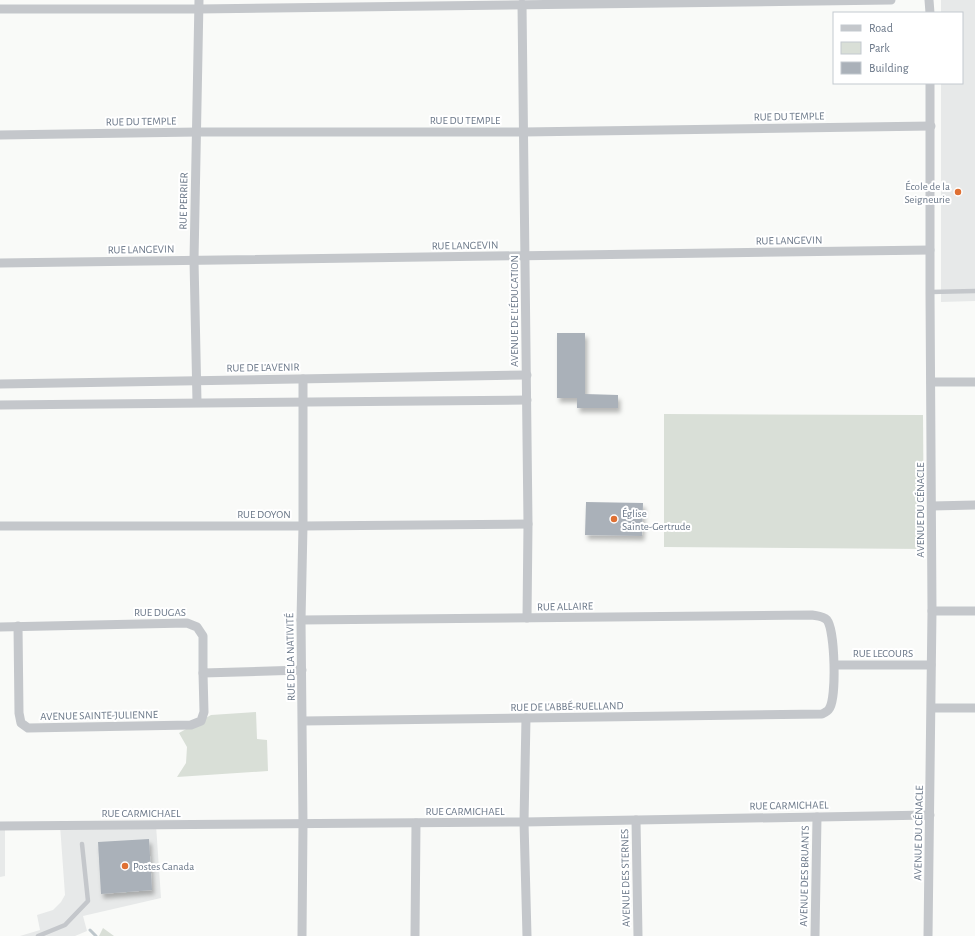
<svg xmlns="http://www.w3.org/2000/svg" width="975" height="936" font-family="'Alegreya Sans',sans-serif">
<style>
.built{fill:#e7e9e9}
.green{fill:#d9dfd7}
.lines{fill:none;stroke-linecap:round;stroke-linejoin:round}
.stream{stroke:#bdc6cb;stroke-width:3}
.building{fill:#aab1b9;filter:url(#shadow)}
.service{stroke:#c4c7cb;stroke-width:4.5}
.minor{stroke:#c4c7cb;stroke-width:9}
.poi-dot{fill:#df7033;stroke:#fff;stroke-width:1.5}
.labels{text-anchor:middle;stroke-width:4;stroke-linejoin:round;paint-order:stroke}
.street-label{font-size:11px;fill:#6a7788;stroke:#fff}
.poi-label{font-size:11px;fill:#6a7788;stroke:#fff;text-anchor:start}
</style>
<defs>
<filter id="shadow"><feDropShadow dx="2.5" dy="4.5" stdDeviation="2" flood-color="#0004"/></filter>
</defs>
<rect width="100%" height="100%" fill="#f9faf8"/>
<g class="built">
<polygon points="941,0 975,0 975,301 941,302 941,83 962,83 962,13 941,13"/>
<polygon points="60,825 156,825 161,898 83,916 87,931 75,936 20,936 40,930 37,915 53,910 61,902 65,895"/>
<polygon points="0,826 5,826 5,876 0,877"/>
</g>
<g class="green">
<polygon points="664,414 923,415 924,549 664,547"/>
<polygon points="256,712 257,739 267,740 268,771 177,777 186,763 187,747 179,733 211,715"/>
<polygon points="103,928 114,936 99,936"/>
</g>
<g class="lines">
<polyline class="stream" points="90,930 96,936"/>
</g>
<g class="building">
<polygon points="557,333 585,333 585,394 618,395 618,408 577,408 577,398 557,398"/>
<polygon points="586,502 643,503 642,536 585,535"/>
<polygon points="149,839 152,890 101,894 98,842"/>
</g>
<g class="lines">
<g class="service">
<polyline points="930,292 975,291"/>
<polyline points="38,936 65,925 88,901 82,844"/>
</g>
<g class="minor">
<polyline points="929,0 930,13"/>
<polyline points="522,4 528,524 527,618"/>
<polyline points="0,9 199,9 891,0"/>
<polyline points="0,135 197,132 524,132 931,126"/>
<polyline points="0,263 930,250"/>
<polyline points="931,382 975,382"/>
<polyline points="0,384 527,375"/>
<polyline points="197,402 194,260 199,0"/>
<polyline points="0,405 527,400"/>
<polyline points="932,506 975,505"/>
<polyline points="0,526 303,526 528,524"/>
<polyline points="932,611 975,611"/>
<path d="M301,620L812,615C817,616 823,616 827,620C835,630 837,699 829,709C828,711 824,713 822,714L303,721"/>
<polyline points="18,626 19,713 21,723 28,728 191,725 201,721 204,712 203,673"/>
<polyline points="0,627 187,623 197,627 203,636 203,673 302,670"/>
<polyline points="835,665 931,665"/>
<polyline points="932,708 975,708"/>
<polyline points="526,718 524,822 527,936"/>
<polyline points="636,820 638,936"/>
<polyline points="0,826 524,822 930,815"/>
<polyline points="302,936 303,824 301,620 303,526 303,379"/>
<polyline points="415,936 416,823"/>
<polyline points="815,936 817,817"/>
<polyline points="928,936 932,611 930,292 930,83"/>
</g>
</g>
<g class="poi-dot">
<circle cx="958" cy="192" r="4"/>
<circle cx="614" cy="519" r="4"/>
<circle cx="125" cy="866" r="4"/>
</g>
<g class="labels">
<g class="street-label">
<text transform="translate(789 116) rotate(-1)" y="4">RUE DU TEMPLE</text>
<text x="465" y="124">RUE DU TEMPLE</text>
<text transform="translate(141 121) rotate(-1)" y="4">RUE DU TEMPLE</text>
<text transform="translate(183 201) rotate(-89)" y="4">RUE PERRIER</text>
<text transform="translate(789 240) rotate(-1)" y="4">RUE LANGEVIN</text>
<text transform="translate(465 245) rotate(-1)" y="4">RUE LANGEVIN</text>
<text transform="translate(141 249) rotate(-1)" y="4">RUE LANGEVIN</text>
<text transform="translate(514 311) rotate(-90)" y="4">AVENUE DE L'ÉDUCATION</text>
<text transform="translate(263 367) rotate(-1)" y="4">RUE DE L'AVENIR</text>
<text transform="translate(920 510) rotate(-90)" y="4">AVENUE DU CÉNACLE</text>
<text x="264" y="518">RUE DOYON</text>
<text transform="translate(565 606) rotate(-1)" y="4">RUE ALLAIRE</text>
<text x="160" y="616">RUE DUGAS</text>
<text x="883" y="657">RUE LECOURS</text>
<text transform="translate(290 657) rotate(-91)" y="4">RUE DE LA NATIVITÉ</text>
<text transform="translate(567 706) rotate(-1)" y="4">RUE DE L'ABBÉ-RUELLAND</text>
<text transform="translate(99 715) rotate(-1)" y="4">AVENUE SAINTE-JULIENNE</text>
<text transform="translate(789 805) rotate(-1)" y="4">RUE CARMICHAEL</text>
<text x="465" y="815">RUE CARMICHAEL</text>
<text x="141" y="817">RUE CARMICHAEL</text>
<text transform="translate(918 833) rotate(-89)" y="4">AVENUE DU CÉNACLE</text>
<text transform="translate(804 876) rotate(-89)" y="4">AVENUE DES BRUANTS</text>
<text transform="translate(625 878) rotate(-91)" y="4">AVENUE DES STERNES</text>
</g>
<g class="poi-label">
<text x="950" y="190" text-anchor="end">École de la<tspan x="950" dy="13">Seigneurie</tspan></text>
<text x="622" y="517">Église<tspan x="622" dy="13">Sainte-Gertrude</tspan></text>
<text x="133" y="870">Postes Canada</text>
</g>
</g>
<rect x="833" y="12" width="130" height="72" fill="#ffffff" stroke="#c3c9cf"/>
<rect x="841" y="25" width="20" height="6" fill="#c4c7cb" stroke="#c3c9cf"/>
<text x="869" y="32" font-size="12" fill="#6a7788">Road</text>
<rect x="841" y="42" width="20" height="12" fill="#d9dfd7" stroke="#c3c9cf"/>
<text x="869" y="52" font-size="12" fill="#6a7788">Park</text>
<rect x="841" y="62" width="20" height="12" fill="#aab1b9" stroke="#c3c9cf"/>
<text x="869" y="72" font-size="12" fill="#6a7788">Building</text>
</svg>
